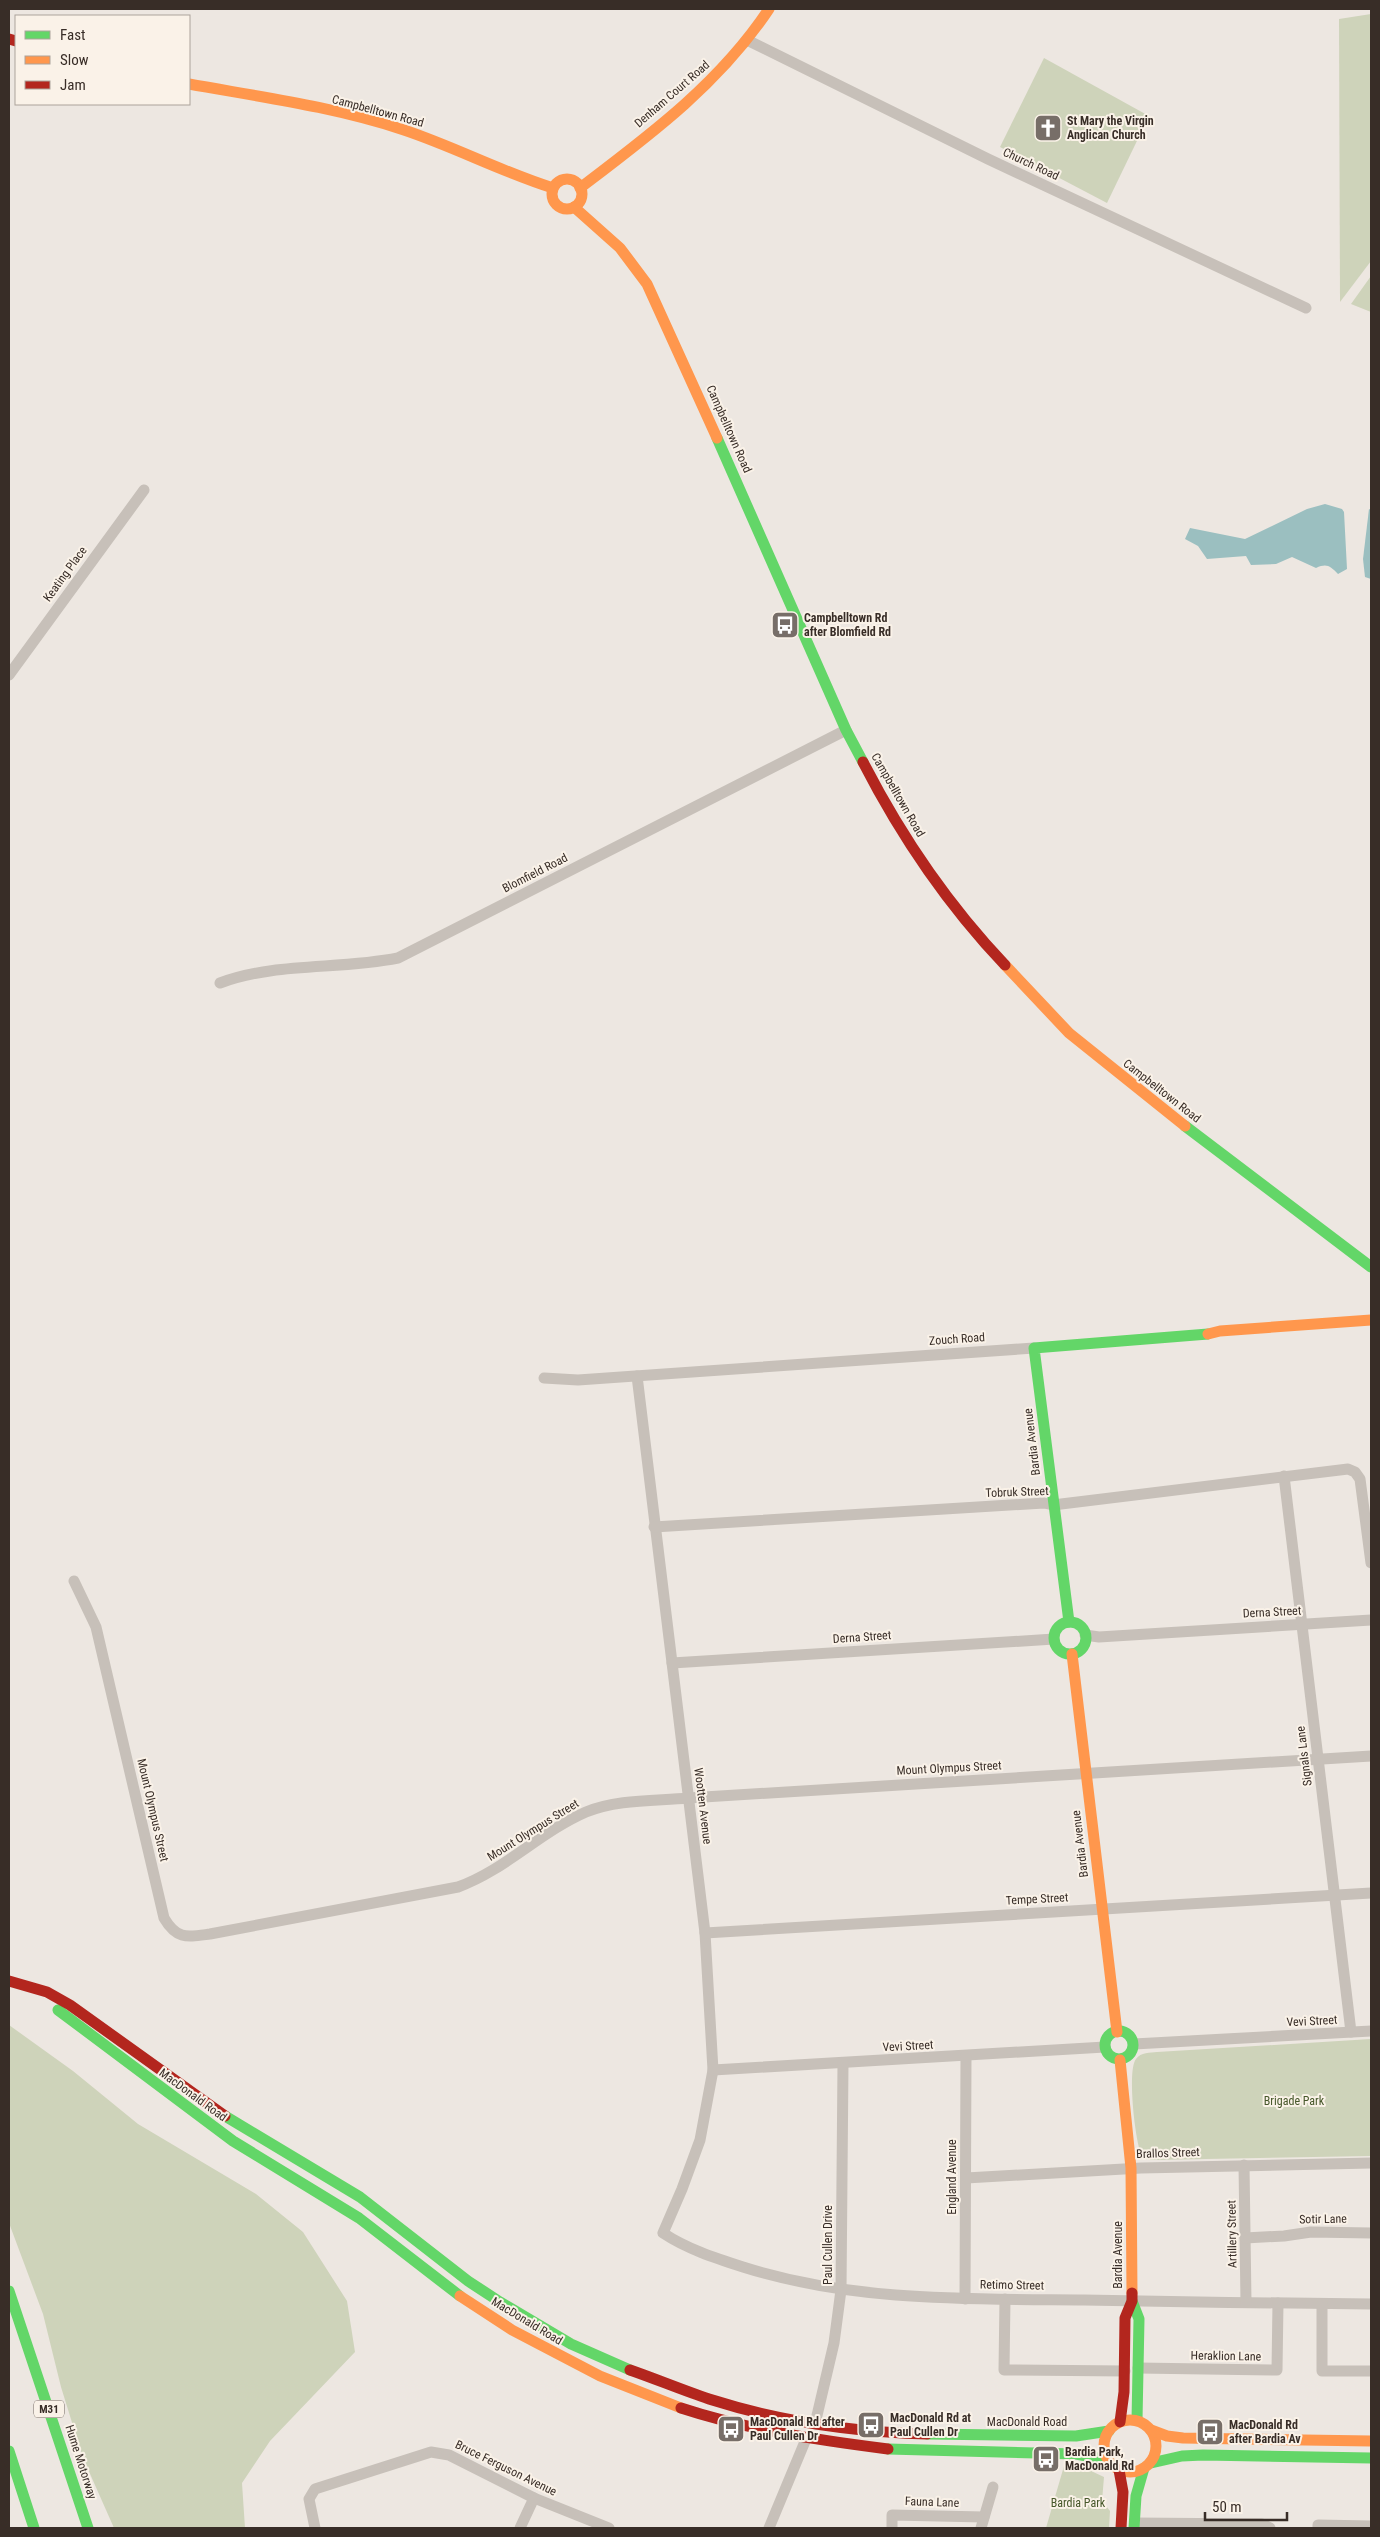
<svg xmlns="http://www.w3.org/2000/svg" width="1380" height="2537" font-family="'Roboto Condensed',sans-serif">
<style>
.green{fill:#ced3ba}
.water{fill:#9bbfc0}
.lines{fill:none;stroke-linecap:round;stroke-linejoin:round}
.street{stroke:#c7c0b9;stroke-width:11}
.fast{stroke:#63d668;stroke-width:11}
.slow{stroke:#ff974d;stroke-width:11}
.jam{stroke:#b3261e;stroke-width:11}
.labels{text-anchor:middle;stroke-width:4;stroke-linejoin:round;paint-order:stroke}
.shield{fill:#faf2e8;stroke:#726861;stroke-width:1}
.shield-label{font-size:11px;font-weight:bold;fill:#382d27}
.street-label{font-size:12px;fill:#382d27;stroke:#faf2e8}
.poi-label{font-size:12px;font-weight:bold;fill:#382d27;stroke:#faf2e8;text-anchor:start}
.park-label{font-size:12px;fill:#46572a;stroke:#faf2e8}
</style>
<rect width="100%" height="100%" fill="#ede7e1"/>
<g class="green">
<polygon points="1371,14 1371,261 1340,302 1339,19"/>
<polygon points="1044,58 1149,116 1107,203 1000,147"/>
<polygon points="1371,276 1371,312 1351,304"/>
<polygon points="9,2025 73,2071 138,2124 256,2194 303,2232 347,2301 355,2352 270,2441 242,2483 245,2528 114,2528 83,2458 61,2387 43,2314 9,2223"/>
<path d="M1371,2039V2156L1153,2160L1146,2159L1141,2154C1135,2139 1127,2070 1136,2059C1141,2052 1150,2053 1157,2052Z"/>
<polygon points="1064,2466 1089,2470 1104,2477 1102,2501 1110,2511 1109,2528 1046,2528"/>
</g>
<g class="water">
<path d="M1325,504L1342,509L1344,512L1347,569L1338,574C1330,566 1327,563 1316,568L1292,557L1276,564L1251,565L1246,556L1207,559L1198,546L1185,539L1190,528L1245,539L1307,509Z"/>
<polygon points="1369,509 1371,510 1371,579 1365,577 1363,559"/>
</g>
<g class="lines">
<g class="street">
<polyline points="747,40 988,159 1306,308"/>
<polyline points="9,675 144,490"/>
<path d="M220,983C276,962 339,970 398,958L846,730"/>
<path d="M637,1376L705,1933L713,2070L700,2140L682,2189L663,2233C687,2249 715,2258 743,2267C854,2302 969,2299 1084,2300C1180,2302 1275,2303 1371,2304"/>
<polyline points="544,1378 578,1380 1034,1348"/>
<polyline points="1284,1476 1351,2032"/>
<polyline points="654,1527 1044,1503 1053,1505 1348,1469 1355,1472 1360,1479 1371,1563"/>
<path d="M74,1581L96,1627L164,1918C177,1940 187,1937 210,1934L458,1887C505,1870 540,1832 586,1812C617,1799 656,1801 688,1798L1371,1756"/>
<polyline points="1085,1635 1099,1637 1371,1620"/>
<polyline points="672,1663 1054,1639"/>
<polyline points="705,1933 1371,1893"/>
<polyline points="1134,2044 1371,2031"/>
<polyline points="713,2070 1105,2047"/>
<polyline points="1244,2165 1246,2302"/>
<polyline points="966,2178 1141,2168 1371,2163"/>
<polyline points="1245,2238 1284,2236 1311,2232 1371,2233"/>
<polyline points="965,2299 966,2056"/>
<polyline points="1005,2299 1004,2370 1125,2371"/>
<polyline points="1322,2304 1322,2371 1371,2371"/>
<polyline points="1138,2368 1277,2370 1278,2303"/>
<polyline points="815,2424 834,2343 841,2290 843,2063"/>
<polyline points="1135,2523 1262,2524 1270,2528"/>
<polyline points="315,2528 309,2499 315,2489 431,2452 449,2455 534,2498 609,2528"/>
<polyline points="520,2528 534,2498"/>
<polyline points="769,2528 806,2439"/>
<polyline points="892,2528 892,2515 984,2517"/>
<polyline points="981,2528 993,2487"/>
<polyline points="1318,2528 1318,2525 1371,2526"/>
</g>
<g class="fast">
<polyline points="717,438 846,730 863,762"/>
<polyline points="1185,1126 1371,1267"/>
<polyline points="1069,1622 1034,1348 1208,1334"/>
<circle cx="1070" cy="1638" r="16"/>
<polyline points="58,2010 233,2141 359,2218 460,2296"/>
<circle cx="1119" cy="2045" r="14"/>
<polyline points="225,2116 360,2197 468,2281 500,2302 571,2344 630,2370"/>
<polyline points="9,2291 88,2528"/>
<polyline points="1132,2301 1139,2319 1137,2420"/>
<polyline points="927,2434 1076,2436 1109,2431"/>
<polyline points="888,2449 1076,2454 1108,2460"/>
<polyline points="9,2451 34,2528"/>
<polyline points="1151,2463 1182,2456 1203,2455 1371,2458"/>
<polyline points="1134,2528 1136,2496 1144,2468"/>
</g>
<g class="slow">
<path d="M189,84C261,97 335,107 404,130C455,147 502,172 553,188"/>
<circle cx="567" cy="194" r="15"/>
<path d="M580,188C650,135 720,83 769,9"/>
<polyline points="574,207 620,248 647,284 717,438"/>
<polyline points="1005,965 1069,1033 1185,1126"/>
<polyline points="1208,1334 1220,1331 1371,1320"/>
<polyline points="1072,1654 1117,2032"/>
<polyline points="1120,2060 1131,2168 1132,2293"/>
<polyline points="460,2296 512,2330 600,2376 681,2408"/>
<circle cx="1130" cy="2446" r="26"/>
<polyline points="1151,2430 1167,2436 1183,2438 1371,2441"/>
</g>
<g class="jam">
<polyline points="9,39 16,41"/>
<path d="M863,762C900,834 948,905 1005,965"/>
<polyline points="9,1981 47,1992 70,2005 225,2116"/>
<path d="M630,2370C656,2379 682,2390 709,2399C778,2421 854,2432 927,2434"/>
<path d="M681,2408C748,2430 818,2440 888,2449"/>
<polyline points="1120,2422 1124,2392 1125,2318 1132,2301 1132,2293"/>
<polyline points="1119,2470 1123,2492 1121,2528"/>
</g>
</g>
<defs>
<g id="church-square" transform="scale(1.4375)"><rect x="-9" y="-9" width="18" height="18" rx="4" fill="#776e68" stroke="#faf2e8"/><path d="M-1.2-6h2.4v3.5h3.3v2.4h-3.3V6h-2.4V-.1h-3.3v-2.4h3.3Z" fill="#fff"/></g>
<g id="bus-square" transform="scale(1.4375)"><rect x="-9" y="-9" width="18" height="18" rx="4" fill="#776e68" stroke="#faf2e8"/><path d="M-5-6H5V4H4V6H2V4H-2V6H-4V4H-5ZM-3.5-4V0h7V-4ZM-3.5 1.2v1.5H-2V1.2ZM2 1.2v1.5H3.5V1.2Z" fill="#fff"/></g>
</defs>
<g fill-rule="evenodd">
<use href="#church-square" x="1048" y="128"/>
<use href="#bus-square" x="785" y="625"/>
<use href="#bus-square" x="871" y="2425"/>
<use href="#bus-square" x="731" y="2429"/>
<use href="#bus-square" x="1210" y="2432"/>
<use href="#bus-square" x="1046" y="2459"/>
</g>
<g class="labels">
<rect class="shield" x="34" y="2400.5" width="30" height="17" rx="4"/>
<g class="shield-label">
<text x="49" y="2413">M31</text>
</g>
<g class="street-label">
<text transform="translate(672 94) rotate(-41)" y="4">Denham Court Road</text>
<text transform="translate(378 111) rotate(15)" y="4">Campbelltown Road</text>
<text transform="translate(1031 164) rotate(25)" y="4">Church Road</text>
<text transform="translate(729 429) rotate(66)" y="4">Campbelltown Road</text>
<text transform="translate(65 574) rotate(-54)" y="4">Keating Place</text>
<text transform="translate(898 795) rotate(60)" y="4">Campbelltown Road</text>
<text transform="translate(535 873) rotate(-27)" y="4">Blomfield Road</text>
<text transform="translate(1162 1091) rotate(38)" y="4">Campbelltown Road</text>
<text transform="translate(957 1339) rotate(-4)" y="4">Zouch Road</text>
<text transform="translate(1032 1442) rotate(-97)" y="4">Bardia Avenue</text>
<text transform="translate(1017 1492) rotate(-2)" y="4">Tobruk Street</text>
<text transform="translate(1272 1612) rotate(-3)" y="4">Derna Street</text>
<text transform="translate(862 1637) rotate(-4)" y="4">Derna Street</text>
<text transform="translate(1304 1756) rotate(-97)" y="4">Signals Lane</text>
<text transform="translate(949 1768) rotate(-3)" y="4">Mount Olympus Street</text>
<text transform="translate(703 1806) rotate(83)" y="4">Wootten Avenue</text>
<text transform="translate(153 1810) rotate(77)" y="4">Mount Olympus Street</text>
<text transform="translate(533 1830) rotate(-32)" y="4">Mount Olympus Street</text>
<text transform="translate(1080 1844) rotate(-97)" y="4">Bardia Avenue</text>
<text transform="translate(1037 1899) rotate(-3)" y="4">Tempe Street</text>
<text transform="translate(1312 2021) rotate(-3)" y="4">Vevi Street</text>
<text transform="translate(908 2046) rotate(-3)" y="4">Vevi Street</text>
<text transform="translate(193 2095) rotate(36)" y="4">MacDonald Road</text>
<text transform="translate(1168 2153) rotate(-2)" y="4">Brallos Street</text>
<text transform="translate(952 2177) rotate(-90)" y="4">England Avenue</text>
<text transform="translate(1323 2219) rotate(-1)" y="4">Sotir Lane</text>
<text transform="translate(1232 2234) rotate(-91)" y="4">Artillery Street</text>
<text transform="translate(828 2245) rotate(-90)" y="4">Paul Cullen Drive</text>
<text transform="translate(1118 2255) rotate(-90)" y="4">Bardia Avenue</text>
<text transform="translate(1012 2285) rotate(1)" y="4">Retimo Street</text>
<text transform="translate(527 2321) rotate(31)" y="4">MacDonald Road</text>
<text transform="translate(1226 2356) rotate(1)" y="4">Heraklion Lane</text>
<text x="1027" y="2426">MacDonald Road</text>
<text transform="translate(81 2462) rotate(72)" y="4">Hume Motorway</text>
<text transform="translate(506 2468) rotate(26)" y="4">Bruce Ferguson Avenue</text>
<text transform="translate(932 2502) rotate(2)" y="4">Fauna Lane</text>
</g>
<g class="poi-label">
<text x="1067" y="125">St Mary the Virgin<tspan x="1067" dy="14">Anglican Church</tspan></text>
<text x="804" y="622">Campbelltown Rd<tspan x="804" dy="14">after Blomfield Rd</tspan></text>
<text x="890" y="2422">MacDonald Rd at<tspan x="890" dy="14">Paul Cullen Dr</tspan></text>
<text x="750" y="2426">MacDonald Rd after<tspan x="750" dy="14">Paul Cullen Dr</tspan></text>
<text x="1229" y="2429">MacDonald Rd<tspan x="1229" dy="14">after Bardia Av</tspan></text>
<text x="1065" y="2456">Bardia Park,<tspan x="1065" dy="14">MacDonald Rd</tspan></text>
</g>
<g class="park-label">
<text x="1294" y="2105">Brigade Park</text>
<text x="1078" y="2507">Bardia Park</text>
</g>
</g>
<rect width="1380" height="2537" fill="none" stroke="#382d27" stroke-width="20"/>
<rect x="15" y="15" width="175" height="90" fill="#faf2e8" stroke="#aca39b"/>
<rect x="25" y="31" width="25" height="8" fill="#63d668" stroke="#aca39b"/>
<text x="60" y="40" font-size="15" fill="#382d27">Fast</text>
<rect x="25" y="56" width="25" height="8" fill="#ff974d" stroke="#aca39b"/>
<text x="60" y="65" font-size="15" fill="#382d27">Slow</text>
<rect x="25" y="81" width="25" height="8" fill="#b3261e" stroke="#aca39b"/>
<text x="60" y="90" font-size="15" fill="#382d27">Jam</text>
<path d="M1205 2512v8h82v-8" fill="none" stroke="#382d27" stroke-width="2.5"/>
<text x="1212" y="2512" font-size="15" fill="#382d27" stroke="#faf2e8" stroke-width="4" paint-order="stroke">50 m</text>
</svg>
